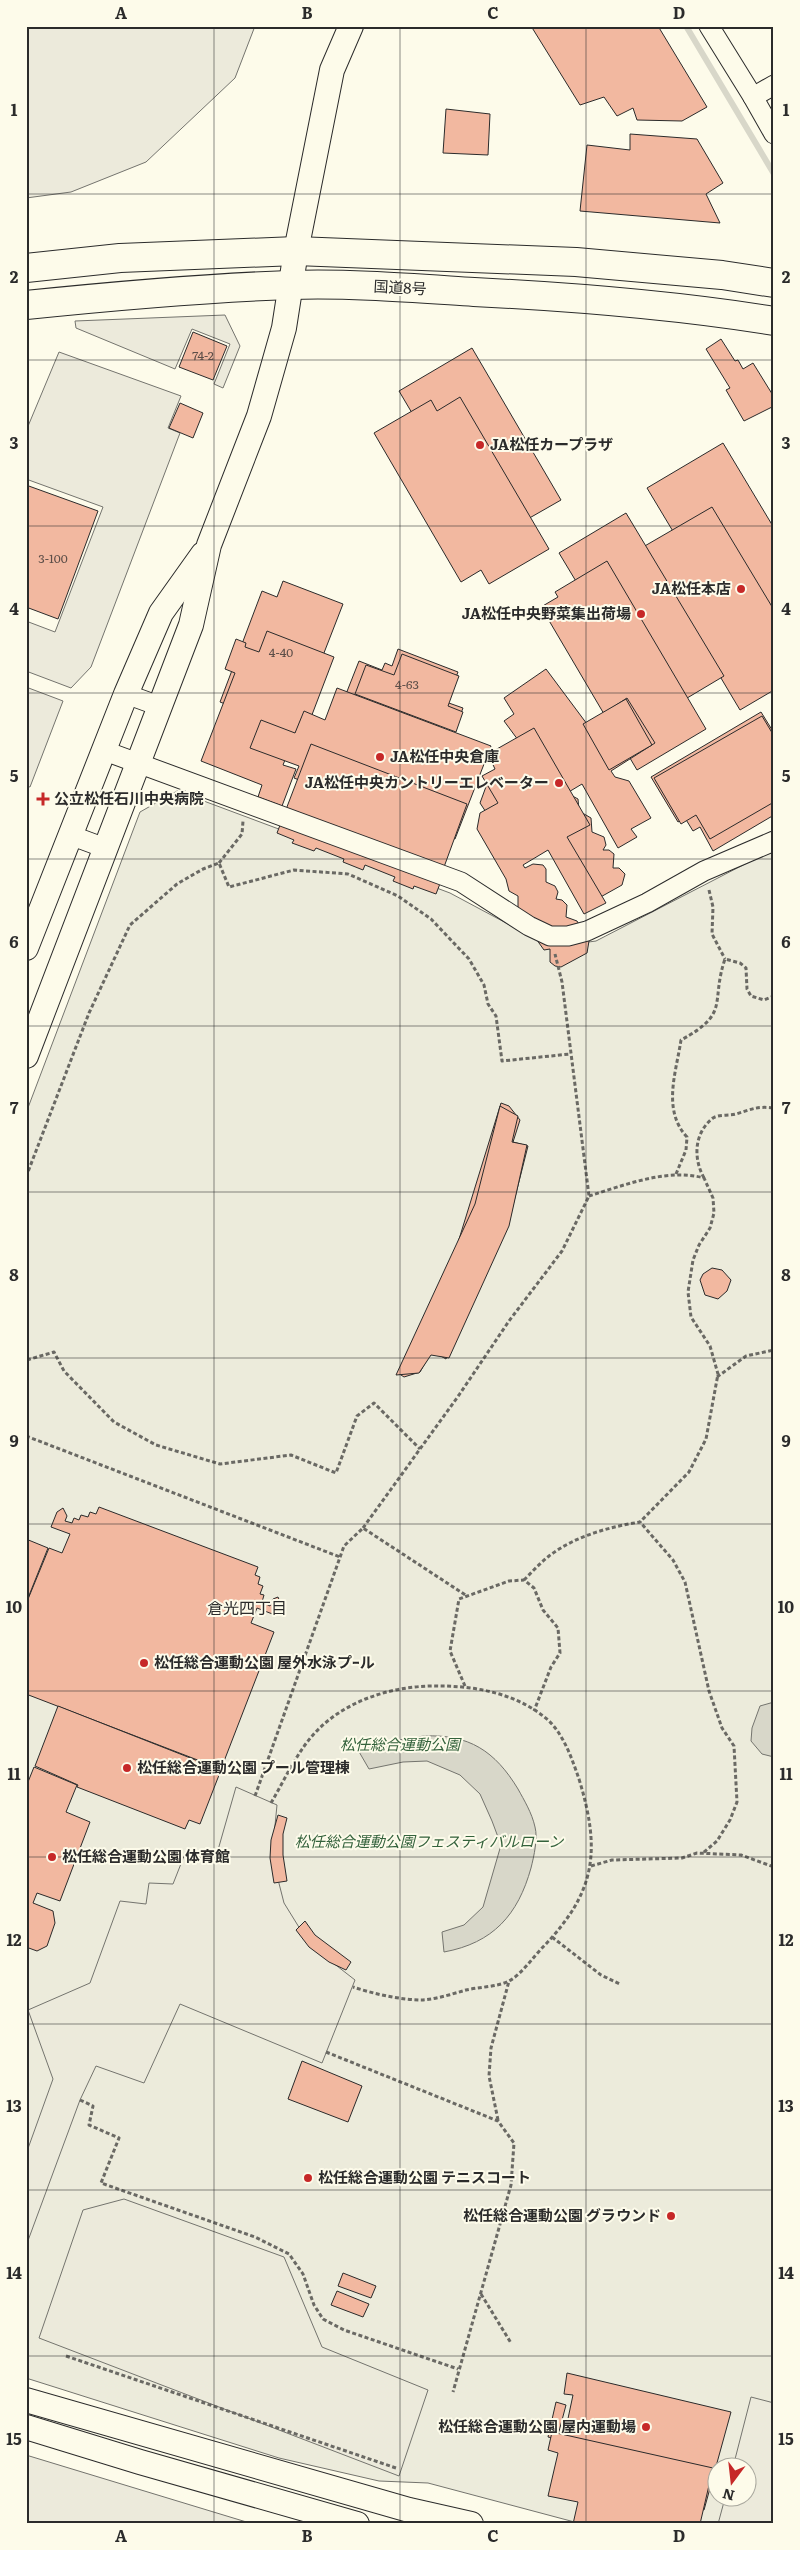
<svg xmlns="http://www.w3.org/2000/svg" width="800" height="2550" font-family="Literata,'Noto Sans JP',serif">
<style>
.green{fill:#ecebdb;stroke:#74746e;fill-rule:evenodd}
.parking{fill:#eceadb;stroke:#74746e}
.water{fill:#d8d7c9;stroke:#74746e}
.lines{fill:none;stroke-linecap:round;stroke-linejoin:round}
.stream{stroke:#d8d7c9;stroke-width:6}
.building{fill:#f2b8a0;stroke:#2b2b2b}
.minor-casing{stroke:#2b2b2b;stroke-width:21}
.tertiary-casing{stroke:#2b2b2b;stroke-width:26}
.trunk-casing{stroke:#2b2b2b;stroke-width:30}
.path{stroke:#6a6964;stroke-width:3;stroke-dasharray:4 2.5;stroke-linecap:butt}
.minor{stroke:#fdfbea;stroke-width:19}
.tertiary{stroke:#fdfbea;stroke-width:24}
.trunk{stroke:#fdfbea;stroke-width:28}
.grid{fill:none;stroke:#2b2b2b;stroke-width:1;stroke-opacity:0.55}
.poi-dot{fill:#c62828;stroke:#fdfbea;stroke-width:2}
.labels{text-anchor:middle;stroke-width:4;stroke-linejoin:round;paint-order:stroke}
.number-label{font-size:12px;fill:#5d4e48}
.street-label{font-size:15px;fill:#2b2b2b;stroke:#fdfbea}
.poi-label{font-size:15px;font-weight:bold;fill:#2b2b2b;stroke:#fdfbea;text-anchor:start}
.park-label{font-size:15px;font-style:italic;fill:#34623c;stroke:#fdfbea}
.neighbourhood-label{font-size:16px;fill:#2b2b2b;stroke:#fdfbea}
.neatline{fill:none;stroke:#2b2b2b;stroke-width:2}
.grid-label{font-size:16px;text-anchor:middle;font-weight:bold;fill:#2b2b2b}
</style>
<rect width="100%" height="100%" fill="#fdfbea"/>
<path class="green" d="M177,791L450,893L551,947L596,941L774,849V2524H582L428,2483L379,2481L279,2458L26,2378V1113L140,812ZM718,2468H748V2498H718Z"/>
<g class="parking">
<polygon points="26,26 255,26 235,78 146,162 71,192 26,198"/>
<polygon points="225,315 240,346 223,388 214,384 230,344 192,329 175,369 76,328 75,321"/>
<polygon points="59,352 181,396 168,428 180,433 91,667 71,688 26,671 26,621 55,632 103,507 26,479 26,431"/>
<polygon points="26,687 63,701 30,787 26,786"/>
<polygon points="236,1787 277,1805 272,1856 284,1903 310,1945 355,1980 322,2063 180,2004 144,2083 96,2066 80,2100 26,2246 26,2154 53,2079 28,2010 90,1983 120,1901 146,1904 149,1883 173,1884 186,1851 216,1857"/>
<polygon points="124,2199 284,2257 322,2347 428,2390 399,2476 39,2338 83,2210"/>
<polygon points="751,2397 774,2403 774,2524 718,2524 725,2498 748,2498 748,2468 733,2467"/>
<polygon points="26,2455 253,2524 26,2524"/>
</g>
<g class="water">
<polygon points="774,1702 774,1757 762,1754 751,1741 752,1728 760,1706"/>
<path d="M424,1736C469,1734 495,1751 518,1789C524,1800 532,1813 535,1827C538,1838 534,1856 531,1868C518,1915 493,1943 444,1952L442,1932L464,1925L483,1907L501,1845L492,1821L480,1794L460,1775L427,1761L403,1762L369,1769L358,1750L385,1742Z"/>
</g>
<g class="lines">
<polyline class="stream" points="686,26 774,174"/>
</g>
<g class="building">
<polygon points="531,26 658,26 707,107 682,121 637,120 633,108 617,116 604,97 580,105"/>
<polygon points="446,109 490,114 488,155 443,153"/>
<polygon points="630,134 697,139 723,183 706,194 720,223 580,211 587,145 630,150"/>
<polygon points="193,332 227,346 213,380 179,367"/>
<polygon points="721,339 735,361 738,360 743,369 753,363 774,397 774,406 744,421 726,390 730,388 706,349"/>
<polygon points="472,348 561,500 505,532 497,518 480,528 399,391"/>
<polygon points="460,397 549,549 489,584 481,570 461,582 374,433 431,400 437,411"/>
<polygon points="180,403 203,413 193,438 169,428"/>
<polygon points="723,443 774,528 774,650 752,663 647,488"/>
<polygon points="26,485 98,511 58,619 26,607"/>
<polygon points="712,507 774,610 774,690 740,710 643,547"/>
<polygon points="626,513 724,676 657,716 559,553"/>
<polygon points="607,561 706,729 637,770 541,607 558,597 555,592"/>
<polygon points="283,581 343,604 294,730 220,702 262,591 277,597"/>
<polygon points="267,631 334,657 310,720 302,717 283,765 296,769 282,806 258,797 262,785 201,761 235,673 225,669 236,639 246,643 245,647 259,652"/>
<polygon points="398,649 458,672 446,702 463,708 456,726 440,719 437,729 346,694 359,661 382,670 385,663 392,666"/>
<polygon points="402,654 459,676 448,706 463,712 456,732 355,694 366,665 394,675"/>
<polygon points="546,669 587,724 627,698 655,743 611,771 615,777 629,781 651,818 631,829 637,837 618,848 582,784 567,793 578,799 579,811 591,818 592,832 604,837 606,845 603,850 609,850 614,854 613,868 619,868 625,874 622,885 597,899 586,894 583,882 574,875 575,865 568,862 562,855 563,847 558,845 540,853 532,848 528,840 530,833 544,824 545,814 550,809 547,805 501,835 480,803 491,773 502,766 499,761 521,744 504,721 514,714 504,698"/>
<polygon points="337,688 491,746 455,839 434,831 433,835 412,827 413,823 385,812 383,816 361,808 362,804 336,794 334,798 311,789 312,785 294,778 299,766 250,748 261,720 295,733 304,711 325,720"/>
<polygon points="626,699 652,745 609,770 583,724"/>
<polygon points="761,712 774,733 774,815 713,851 700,827 693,831 685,818 678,822 651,777"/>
<polygon points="762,716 774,736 774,802 710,839 696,815 681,824 654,778"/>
<polygon points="534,728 590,825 567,837 606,903 584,914 548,850 523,865 525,868 533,864 543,865 546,869 546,882 555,886 558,892 556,899 562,900 567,905 566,917 577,921 589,941 587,953 561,967 555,966 550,962 550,949 544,950 539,943 518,907 518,896 509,891 506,879 477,829 480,813 498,803 482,776 495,769 488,754"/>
<polygon points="311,744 467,804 444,867 446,868 436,894 414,886 413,889 393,881 395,877 365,865 363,870 343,862 344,859 316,848 314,851 292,843 294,840 277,833"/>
<polygon points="501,1103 509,1106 520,1120 513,1142 528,1146 509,1221 446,1359 432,1351 420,1372 404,1377 398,1373 456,1249"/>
<polygon points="500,1106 518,1116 512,1142 527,1145 509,1226 449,1358 431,1355 419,1373 396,1375 475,1204"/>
<polygon points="712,1268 722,1270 731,1280 727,1291 718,1299 705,1295 700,1280 703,1274"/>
<polygon points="99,1507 258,1567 255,1575 260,1577 258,1584 263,1586 260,1594 264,1595 262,1602 270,1606 273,1599 278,1597 280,1602 275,1615 257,1608 251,1623 274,1632 221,1769 26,1694 26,1604 49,1548 62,1553 70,1534 51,1527 57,1512 63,1508 67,1516 65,1521 72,1523 74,1518 79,1520 81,1515 88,1517 90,1512 96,1514"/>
<polygon points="26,1539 48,1548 26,1603"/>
<polygon points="58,1706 221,1770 200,1824 189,1820 185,1829 77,1787 78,1785 35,1766"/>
<polygon points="34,1767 77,1785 66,1812 90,1822 60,1901 37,1893 33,1903 53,1911 55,1923 47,1946 37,1951 26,1947 26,1787"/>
<polygon points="278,1815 287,1818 283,1834 283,1855 287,1881 274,1883 270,1858 271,1840"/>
<polygon points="305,1921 315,1935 351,1962 346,1970 329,1962 309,1947 296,1930"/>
<polygon points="302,2061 362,2086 348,2122 288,2099"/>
<polygon points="343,2273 376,2286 371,2298 338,2286"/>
<polygon points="337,2291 369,2304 363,2317 331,2305"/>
<polygon points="567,2373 731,2412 704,2510 586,2481 592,2447 563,2442 573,2395 564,2394"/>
<polygon points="556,2402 566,2405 557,2439 548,2437"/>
<polygon points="552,2432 713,2468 700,2524 573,2524 578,2502 548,2496 558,2453 548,2450"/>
</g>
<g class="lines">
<g class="minor-casing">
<g id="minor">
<polyline points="709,26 753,97"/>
<polyline points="774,85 753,97 774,134"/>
<polyline points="126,694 159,706"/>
<polyline points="105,751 461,882 529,926 550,936 568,936 587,931 647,903 704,871 774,841"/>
<polyline points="70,835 105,848"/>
</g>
</g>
<g class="tertiary-casing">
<g id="tertiary">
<polyline points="26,948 126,694 161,613 203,554"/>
<polyline points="26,1056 191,625 209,545 259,416 284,328 296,251 332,70 351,26"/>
<polyline points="26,2400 409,2510 471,2524"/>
<polyline points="26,2427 140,2462 357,2524"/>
</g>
</g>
<g class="trunk-casing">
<g id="trunk">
<polyline points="26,268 120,258 296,251 576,262 722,275 774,283"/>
<path d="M26,305C114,296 201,288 289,285C351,283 412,288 474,292C574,297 675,305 774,321"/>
</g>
</g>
<g class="path">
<polyline points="219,863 242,834 243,821"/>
<polyline points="709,890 713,907 712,934 725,959"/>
<path d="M676,1174L686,1150L687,1137C662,1110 676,1073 681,1040C731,1013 710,1003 725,959L740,963L746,968L747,989L751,996L764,1000L774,996"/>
<polyline points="26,1177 89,1013 130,925 177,884 203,869 219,863 229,887 294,870 348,874 398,896 431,919 469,959 484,985 488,1004 496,1016 502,1061 570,1054"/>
<path d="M704,1178C693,1158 694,1133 713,1118C719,1114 729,1116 736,1114C752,1109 757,1106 774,1108"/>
<path d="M589,1196C625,1185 667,1168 704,1178L713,1198L714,1213L710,1228L699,1245L693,1260L688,1292L691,1317L710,1346L718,1374L706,1439L689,1472L640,1522"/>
<polyline points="26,1358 26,1373"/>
<polyline points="27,1360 54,1352 64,1371 114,1422 156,1445 220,1464 291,1455 336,1473 357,1416 374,1403 420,1449"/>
<polyline points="717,1377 746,1356 774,1350"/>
<polyline points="26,1436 340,1557"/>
<polyline points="363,1528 459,1395 509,1321 562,1251 589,1196 562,982 555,954"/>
<path d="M524,1580C532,1572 540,1563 549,1556C575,1536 609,1527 640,1522L673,1560L685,1582L709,1691L722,1728L734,1746L737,1802L730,1820L717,1841L703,1853"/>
<polyline points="465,1686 450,1651 459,1599 509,1581 524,1580 534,1588 543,1610 558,1628 560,1653 551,1667 534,1711"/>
<polyline points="255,1796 344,1546 363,1528 467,1596"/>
<path d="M271,1803C284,1781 296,1754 313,1735C344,1700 394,1685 439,1686C477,1686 518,1694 548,1720C564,1735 572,1759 579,1779C601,1851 596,1892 543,1947C533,1957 522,1974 509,1981C497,1987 479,1987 466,1990C452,1994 437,1999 423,2000C401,2000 374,1994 353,1987"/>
<polyline points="591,1866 612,1860 682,1858 697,1853 741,1855 774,1867"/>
<polyline points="552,1937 601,1975 620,1984"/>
<polyline points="326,2052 498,2121 514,2143 511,2185 453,2392"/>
<polyline points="80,2100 93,2106 89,2125 119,2138 101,2183 255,2237 289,2254 303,2274 314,2305 323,2319 344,2330 458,2369"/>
<polyline points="498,2120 489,2076 491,2048 509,1981"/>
<polyline points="481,2294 511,2343"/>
<polyline points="66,2356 396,2468"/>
</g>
<use href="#minor" class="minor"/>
<use href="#tertiary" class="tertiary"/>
<use href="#trunk" class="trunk"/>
</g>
<path class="grid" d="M214,26V2524M400,26V2524M586,26V2524M26,194H774M26,360H774M26,526H774M26,693H774M26,859H774M26,1026H774M26,1192H774M26,1358H774M26,1524H774M26,1691H774M26,1857H774M26,2024H774M26,2190H774M26,2356H774"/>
<g class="poi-dot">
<circle cx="480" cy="445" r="5"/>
<circle cx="741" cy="589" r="5"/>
<circle cx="641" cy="614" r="5"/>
<circle cx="380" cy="757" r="5"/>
<circle cx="559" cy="783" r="5"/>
<path d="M40.5 791.5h5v5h5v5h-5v5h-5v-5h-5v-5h5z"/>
<circle cx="144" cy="1663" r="5"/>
<circle cx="127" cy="1768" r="5"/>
<circle cx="52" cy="1857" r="5"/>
<circle cx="308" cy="2178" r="5"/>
<circle cx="671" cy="2216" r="5"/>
<circle cx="646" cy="2427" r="5"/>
</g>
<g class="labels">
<g class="number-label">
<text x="203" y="360">74-2</text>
<text x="53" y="563">3-100</text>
<text x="281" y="657">4-40</text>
<text x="407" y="689">4-63</text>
</g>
<g class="street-label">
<text transform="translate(400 288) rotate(3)" y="5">国道8号</text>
</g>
<g class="poi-label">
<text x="490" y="450">JA松任カープラザ</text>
<text x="731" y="594" text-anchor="end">JA松任本店</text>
<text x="631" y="619" text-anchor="end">JA松任中央野菜集出荷場</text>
<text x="390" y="762">JA松任中央倉庫</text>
<text x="549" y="788" text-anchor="end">JA松任中央カントリーエレベーター</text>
<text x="54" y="804">公立松任石川中央病院</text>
<text x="154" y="1668">松任総合運動公園 屋外水泳プｰル</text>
<text x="137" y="1773">松任総合運動公園 プール管理棟</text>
<text x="62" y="1862">松任総合運動公園 体育館</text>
<text x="318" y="2183">松任総合運動公園 テニスコート</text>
<text x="661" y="2221" text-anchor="end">松任総合運動公園 グラウンド</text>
<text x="636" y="2432" text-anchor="end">松任総合運動公園 屋内運動場</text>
</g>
<g class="park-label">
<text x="400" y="1750">松任総合運動公園</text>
<text x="429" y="1847">松任総合運動公園フェスティバルローン</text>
</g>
<g class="neighbourhood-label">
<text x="247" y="1614">倉光四丁目</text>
</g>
</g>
<rect width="800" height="2550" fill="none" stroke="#fdfbea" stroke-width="55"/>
<g transform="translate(732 2482) rotate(195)"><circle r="24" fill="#fdfbea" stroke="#a9a89e"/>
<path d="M0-4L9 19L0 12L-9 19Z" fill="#c62828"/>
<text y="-8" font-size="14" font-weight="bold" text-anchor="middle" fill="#2b2b2b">N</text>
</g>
<rect x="28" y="28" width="744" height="2494" class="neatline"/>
<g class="grid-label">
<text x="121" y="19">A</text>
<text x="307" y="19">B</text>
<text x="493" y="19">C</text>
<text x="679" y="19">D</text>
<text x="14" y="116">1</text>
<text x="786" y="116">1</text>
<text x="14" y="283">2</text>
<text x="786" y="283">2</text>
<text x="14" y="449">3</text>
<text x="786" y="449">3</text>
<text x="14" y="615">4</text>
<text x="786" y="615">4</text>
<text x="14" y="782">5</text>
<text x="786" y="782">5</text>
<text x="14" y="948">6</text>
<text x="786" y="948">6</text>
<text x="14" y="1114">7</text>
<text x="786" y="1114">7</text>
<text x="14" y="1281">8</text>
<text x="786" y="1281">8</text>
<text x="14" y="1447">9</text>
<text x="786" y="1447">9</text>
<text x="14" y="1613">10</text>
<text x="786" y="1613">10</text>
<text x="14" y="1780">11</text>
<text x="786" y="1780">11</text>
<text x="14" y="1946">12</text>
<text x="786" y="1946">12</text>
<text x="14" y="2112">13</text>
<text x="786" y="2112">13</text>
<text x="14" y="2279">14</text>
<text x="786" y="2279">14</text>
<text x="14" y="2445">15</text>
<text x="786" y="2445">15</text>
<text x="121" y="2542">A</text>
<text x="307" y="2542">B</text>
<text x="493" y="2542">C</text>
<text x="679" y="2542">D</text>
</g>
</svg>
